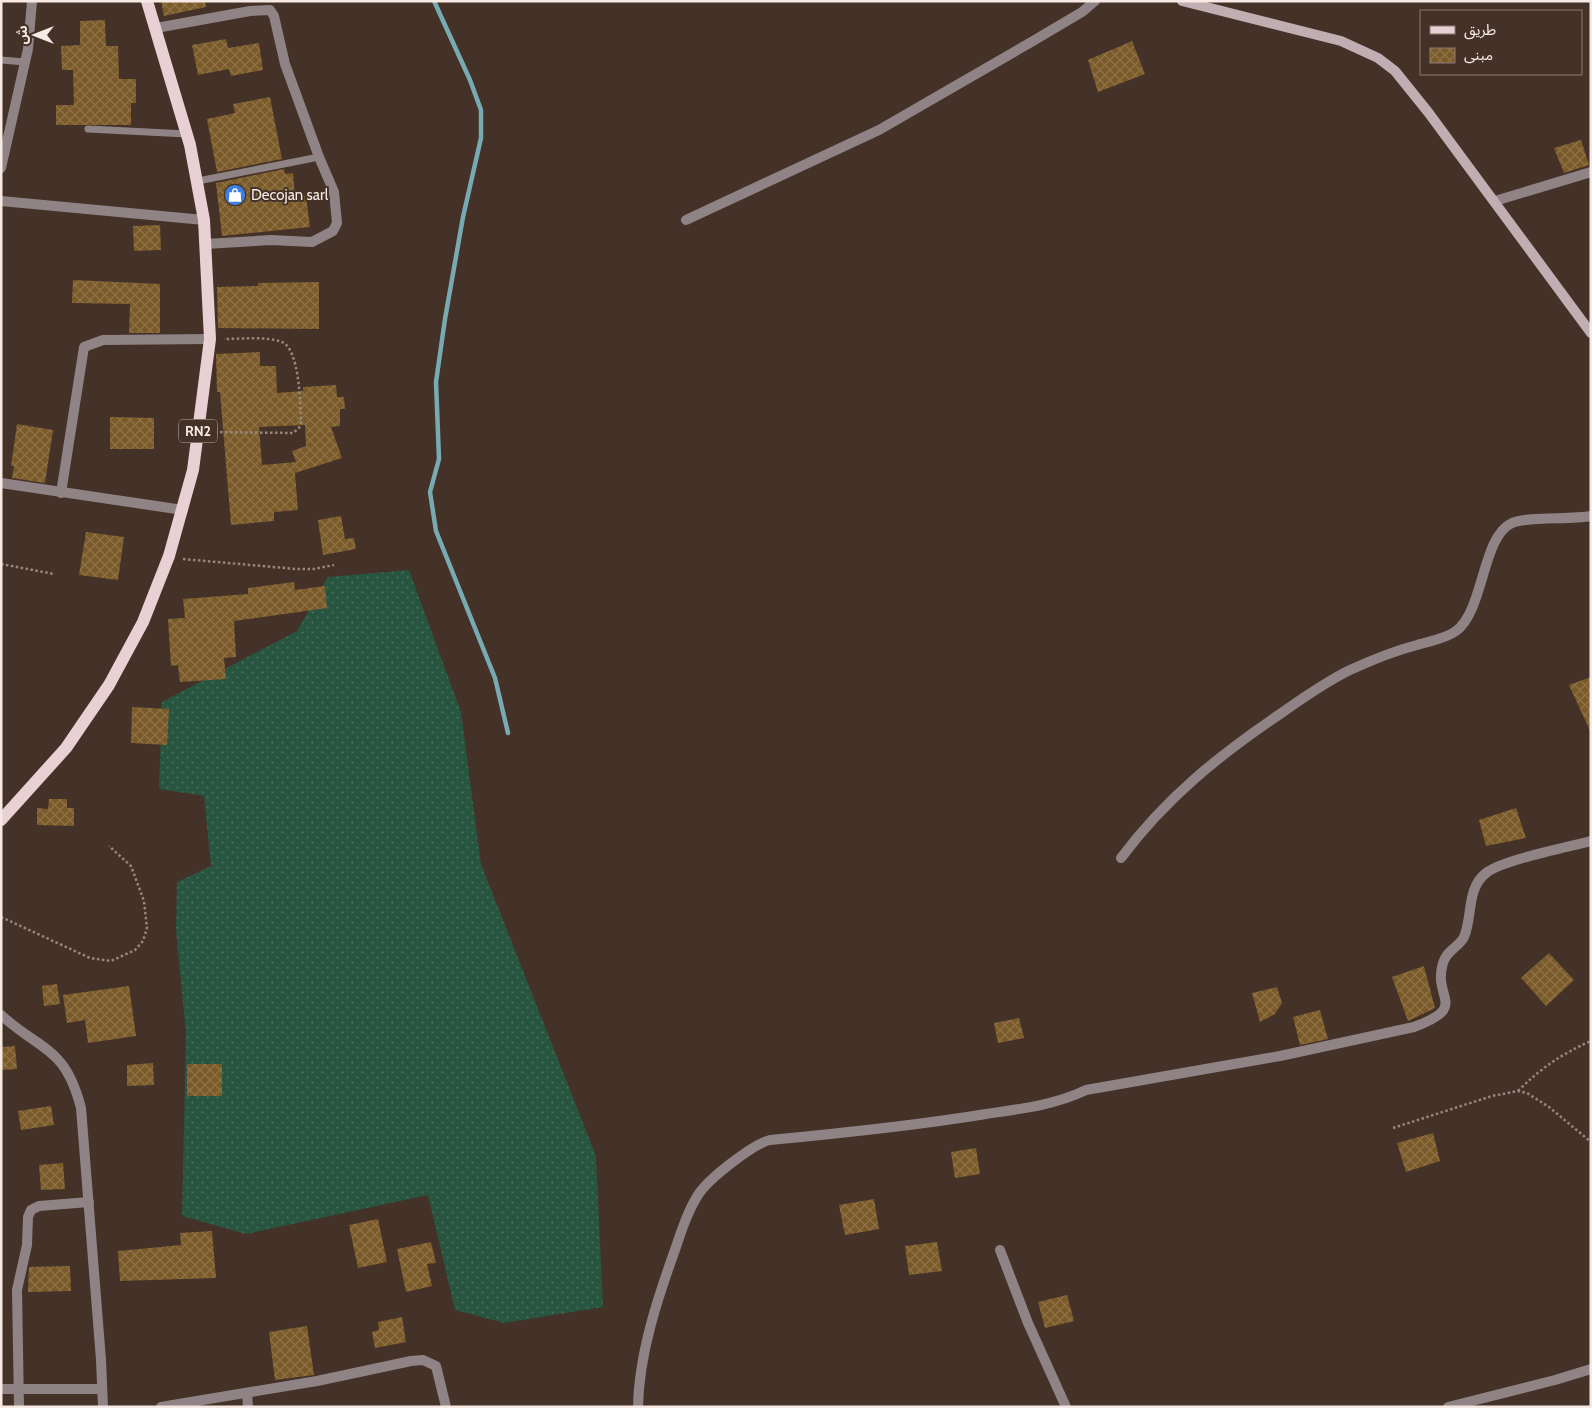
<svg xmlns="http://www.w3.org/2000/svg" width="1592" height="1408" font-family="Cabin,'Noto Sans Arabic',sans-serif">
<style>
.grass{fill:url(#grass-dots)}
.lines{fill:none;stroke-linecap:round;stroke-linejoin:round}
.stream{stroke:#78abb1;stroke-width:4.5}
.building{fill:url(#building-cross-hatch);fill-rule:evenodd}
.path{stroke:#97877e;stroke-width:2.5;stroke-dasharray:2.5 2.5;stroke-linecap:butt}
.service{stroke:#8f8385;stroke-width:7}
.minor{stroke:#8f8385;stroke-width:10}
.secondary{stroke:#c1aeb2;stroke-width:10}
.primary{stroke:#e8d0d4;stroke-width:12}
.labels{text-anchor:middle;stroke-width:4;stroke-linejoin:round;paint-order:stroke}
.shield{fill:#443127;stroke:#c1b2ab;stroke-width:1}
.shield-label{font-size:14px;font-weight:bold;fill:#f7eae4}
.poi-label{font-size:15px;fill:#f7eae4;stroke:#443127;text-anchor:start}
</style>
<defs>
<pattern id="grass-dots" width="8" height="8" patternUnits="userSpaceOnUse" patternTransform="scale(1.25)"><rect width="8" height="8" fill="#275540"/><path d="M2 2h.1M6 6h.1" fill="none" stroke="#476e5b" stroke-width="1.8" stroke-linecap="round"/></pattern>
<pattern id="building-cross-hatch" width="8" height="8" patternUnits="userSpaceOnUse" patternTransform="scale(1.25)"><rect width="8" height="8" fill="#7a5a29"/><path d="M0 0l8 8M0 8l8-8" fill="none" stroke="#8e7248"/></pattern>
</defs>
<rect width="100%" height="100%" fill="#443127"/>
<polygon class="grass" points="409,570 461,712 481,864 596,1156 603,1307 504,1323 455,1310 428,1195 246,1234 182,1216 186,1034 176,930 177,882 211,866 204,796 159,789 162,702 297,631 328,577"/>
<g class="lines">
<polyline class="stream" points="434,1 470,80 481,110 481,138 463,217 445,319 436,382 439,459 430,492 436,531 495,678 508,733"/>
</g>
<g class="building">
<polygon points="161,1 205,1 206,7 164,16"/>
<polygon points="105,20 106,46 118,46 119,79 136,79 136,103 131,103 131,125 56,125 56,105 74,105 73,70 62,70 61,46 80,45 80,21"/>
<polygon points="226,39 228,48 259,43 263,70 231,76 229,69 198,75 192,45"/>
<polygon points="1132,41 1145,74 1098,92 1088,60"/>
<polygon points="270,97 282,159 217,172 207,119 235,113 233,104"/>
<polygon points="1581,140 1589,165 1564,173 1554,148"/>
<polygon points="284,169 285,174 293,173 295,197 306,196 310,227 222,236 216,183"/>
<polygon points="160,225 161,250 134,251 133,226"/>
<polygon points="73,280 160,284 160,333 129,333 130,304 72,303"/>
<polygon points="319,282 319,329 218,328 217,287 258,286 258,283"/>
<path d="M260,352V366H276L277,393L303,391V387L336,385L337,397H344L345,409H340V426L331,427L342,458L295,473L298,510L274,512V521L231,525L220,392H217L216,354ZM305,425L306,446L292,451L296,462L262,465L259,427Z"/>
<polygon points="110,417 154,418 154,449 110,449"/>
<polygon points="17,424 53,430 45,483 12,478 14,466 11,466"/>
<polygon points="341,516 345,539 354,538 356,549 323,555 318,520"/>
<polygon points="86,532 124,537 118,580 79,575"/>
<polygon points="294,582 295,590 325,586 327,608 234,621 236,657 224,658 226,679 180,682 178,665 171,666 168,619 185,618 183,599 248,594 248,588"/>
<polygon points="1591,677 1591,733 1569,685"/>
<polygon points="132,707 169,709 167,745 131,743"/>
<polygon points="49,799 67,799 67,808 74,808 74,826 37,825 37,808 48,809"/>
<polygon points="1516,808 1526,838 1486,846 1479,820"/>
<polygon points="1549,953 1574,980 1546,1006 1521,978"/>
<polygon points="1424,966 1435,1008 1408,1021 1392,977"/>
<polygon points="57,984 60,1004 44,1006 42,986"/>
<polygon points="129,986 136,1036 88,1043 85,1020 67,1023 63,995"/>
<polygon points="1277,987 1282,1003 1275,1014 1260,1022 1252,993"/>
<polygon points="1320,1010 1328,1039 1300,1045 1293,1017"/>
<polygon points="1019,1018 1024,1038 998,1043 994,1023"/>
<polygon points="15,1046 17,1069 1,1070 1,1047"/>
<polygon points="153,1063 154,1085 127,1086 127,1065"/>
<rect x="187" y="1064" width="35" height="32"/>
<polygon points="51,1106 54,1125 21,1130 18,1111"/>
<polygon points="1433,1133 1440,1161 1406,1172 1397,1143"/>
<polygon points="976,1148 980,1174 955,1178 951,1152"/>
<polygon points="63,1163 65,1189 41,1190 39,1165"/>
<polygon points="874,1199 879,1229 845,1235 839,1205"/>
<polygon points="378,1219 387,1262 358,1268 349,1225"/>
<polygon points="212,1231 216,1278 120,1281 118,1251 181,1245 180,1233"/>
<polygon points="431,1242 436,1263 427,1264 432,1286 406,1292 397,1249"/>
<polygon points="937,1242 942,1271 909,1275 905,1246"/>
<polygon points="70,1266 71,1291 28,1292 29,1267"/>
<polygon points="1067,1295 1074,1321 1045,1328 1038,1302"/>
<polygon points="402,1317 406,1342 375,1348 372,1332 379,1330 378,1322"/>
<polygon points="307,1326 314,1375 275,1380 269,1332"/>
</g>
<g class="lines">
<g class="path">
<path d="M210,432L293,433L299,428L301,422C300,404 300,350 282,342C266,336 242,339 224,339"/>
<polyline points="183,559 296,569 314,569 334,565"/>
<polyline points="1,564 54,574"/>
<polyline points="1,917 90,958 111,961 135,950 143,941 147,928 144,901 131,866 109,846"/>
<path d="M1518,1091C1540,1069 1561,1054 1591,1041"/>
<polyline points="1393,1128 1492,1096 1518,1091 1527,1093 1549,1107 1591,1142"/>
</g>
<g class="service">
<polyline points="1,60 25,62"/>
<polyline points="88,129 187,134"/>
<polyline points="198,181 319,157"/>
</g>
<g class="minor">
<polyline points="156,28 250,11 270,10 274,16 285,64 319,157 334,192 337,223 333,231 312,242 271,240 206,244"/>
<polyline points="1,168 28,49 32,1"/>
<polyline points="1,201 204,220"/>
<polyline points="1495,201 1591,172"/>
<polyline points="686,220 879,130 1033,41 1082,12 1095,1"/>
<polyline points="1,483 183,510"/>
<polyline points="61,493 84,347 103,340 210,339"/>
<path d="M1121,858C1166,798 1218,756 1280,714C1303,698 1325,682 1350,670C1372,660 1394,651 1417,645C1430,641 1445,639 1456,631C1484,611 1482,536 1512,523C1530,516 1569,520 1591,516"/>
<path d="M1,1015C42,1052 65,1046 81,1108L101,1360L103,1407"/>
<polyline points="1000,1250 1028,1323 1066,1407"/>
<polyline points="1,1389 102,1389"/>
<polyline points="247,1393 248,1407"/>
<polyline points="19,1407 17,1290 27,1245 28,1217 31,1210 39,1206 89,1202"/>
<polyline points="161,1407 317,1381 411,1361 423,1360 436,1366 446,1407"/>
<path d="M638,1407C639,1353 658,1297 676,1247C682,1229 688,1211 698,1195C708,1179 753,1144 770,1140C844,1133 913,1126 986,1114C1020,1109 1055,1105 1086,1090L1280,1056L1414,1027C1470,1006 1432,999 1443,963C1446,951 1459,947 1464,937C1473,916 1466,889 1486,873C1502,860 1568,847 1591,841"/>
<polyline points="1448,1407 1555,1380 1591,1369"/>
</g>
<polyline class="secondary" points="1182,1 1341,41 1378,58 1395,71 1428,112 1591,333"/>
<polyline class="primary" points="1,820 66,748 109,685 143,622 169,556 193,470 210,339 204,220 190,145 147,1"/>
</g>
<defs>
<g id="shop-disc" transform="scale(1.125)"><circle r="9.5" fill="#3f7fe0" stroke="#443127"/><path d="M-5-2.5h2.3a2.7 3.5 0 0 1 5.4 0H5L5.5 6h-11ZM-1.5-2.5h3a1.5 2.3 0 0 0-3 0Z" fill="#fff"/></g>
</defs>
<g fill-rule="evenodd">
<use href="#shop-disc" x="235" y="195"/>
</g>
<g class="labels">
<rect class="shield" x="179" y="419.5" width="38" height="23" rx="4"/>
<g class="shield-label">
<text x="198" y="436">RN2</text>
</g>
<g class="poi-label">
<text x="251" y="200">Decojan sarl</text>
</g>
</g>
<rect width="1592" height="1408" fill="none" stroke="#f7eae4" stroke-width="5"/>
<rect x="1420" y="10" width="162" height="65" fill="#443127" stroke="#8c7b73"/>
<rect x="1430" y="26" width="25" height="8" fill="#e8d0d4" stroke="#8c7b73"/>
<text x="1464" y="35" font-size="15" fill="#f7eae4">طريق</text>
<rect x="1430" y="48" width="25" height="15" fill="url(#building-cross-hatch)" stroke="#8c7b73"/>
<text x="1464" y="60" font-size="15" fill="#f7eae4">مبنى</text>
<g transform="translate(35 35) rotate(270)" stroke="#443127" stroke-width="4" paint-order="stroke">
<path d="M0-4L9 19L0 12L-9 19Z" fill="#f7eae4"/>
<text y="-8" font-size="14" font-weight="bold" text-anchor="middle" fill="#f7eae4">ش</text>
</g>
</svg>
